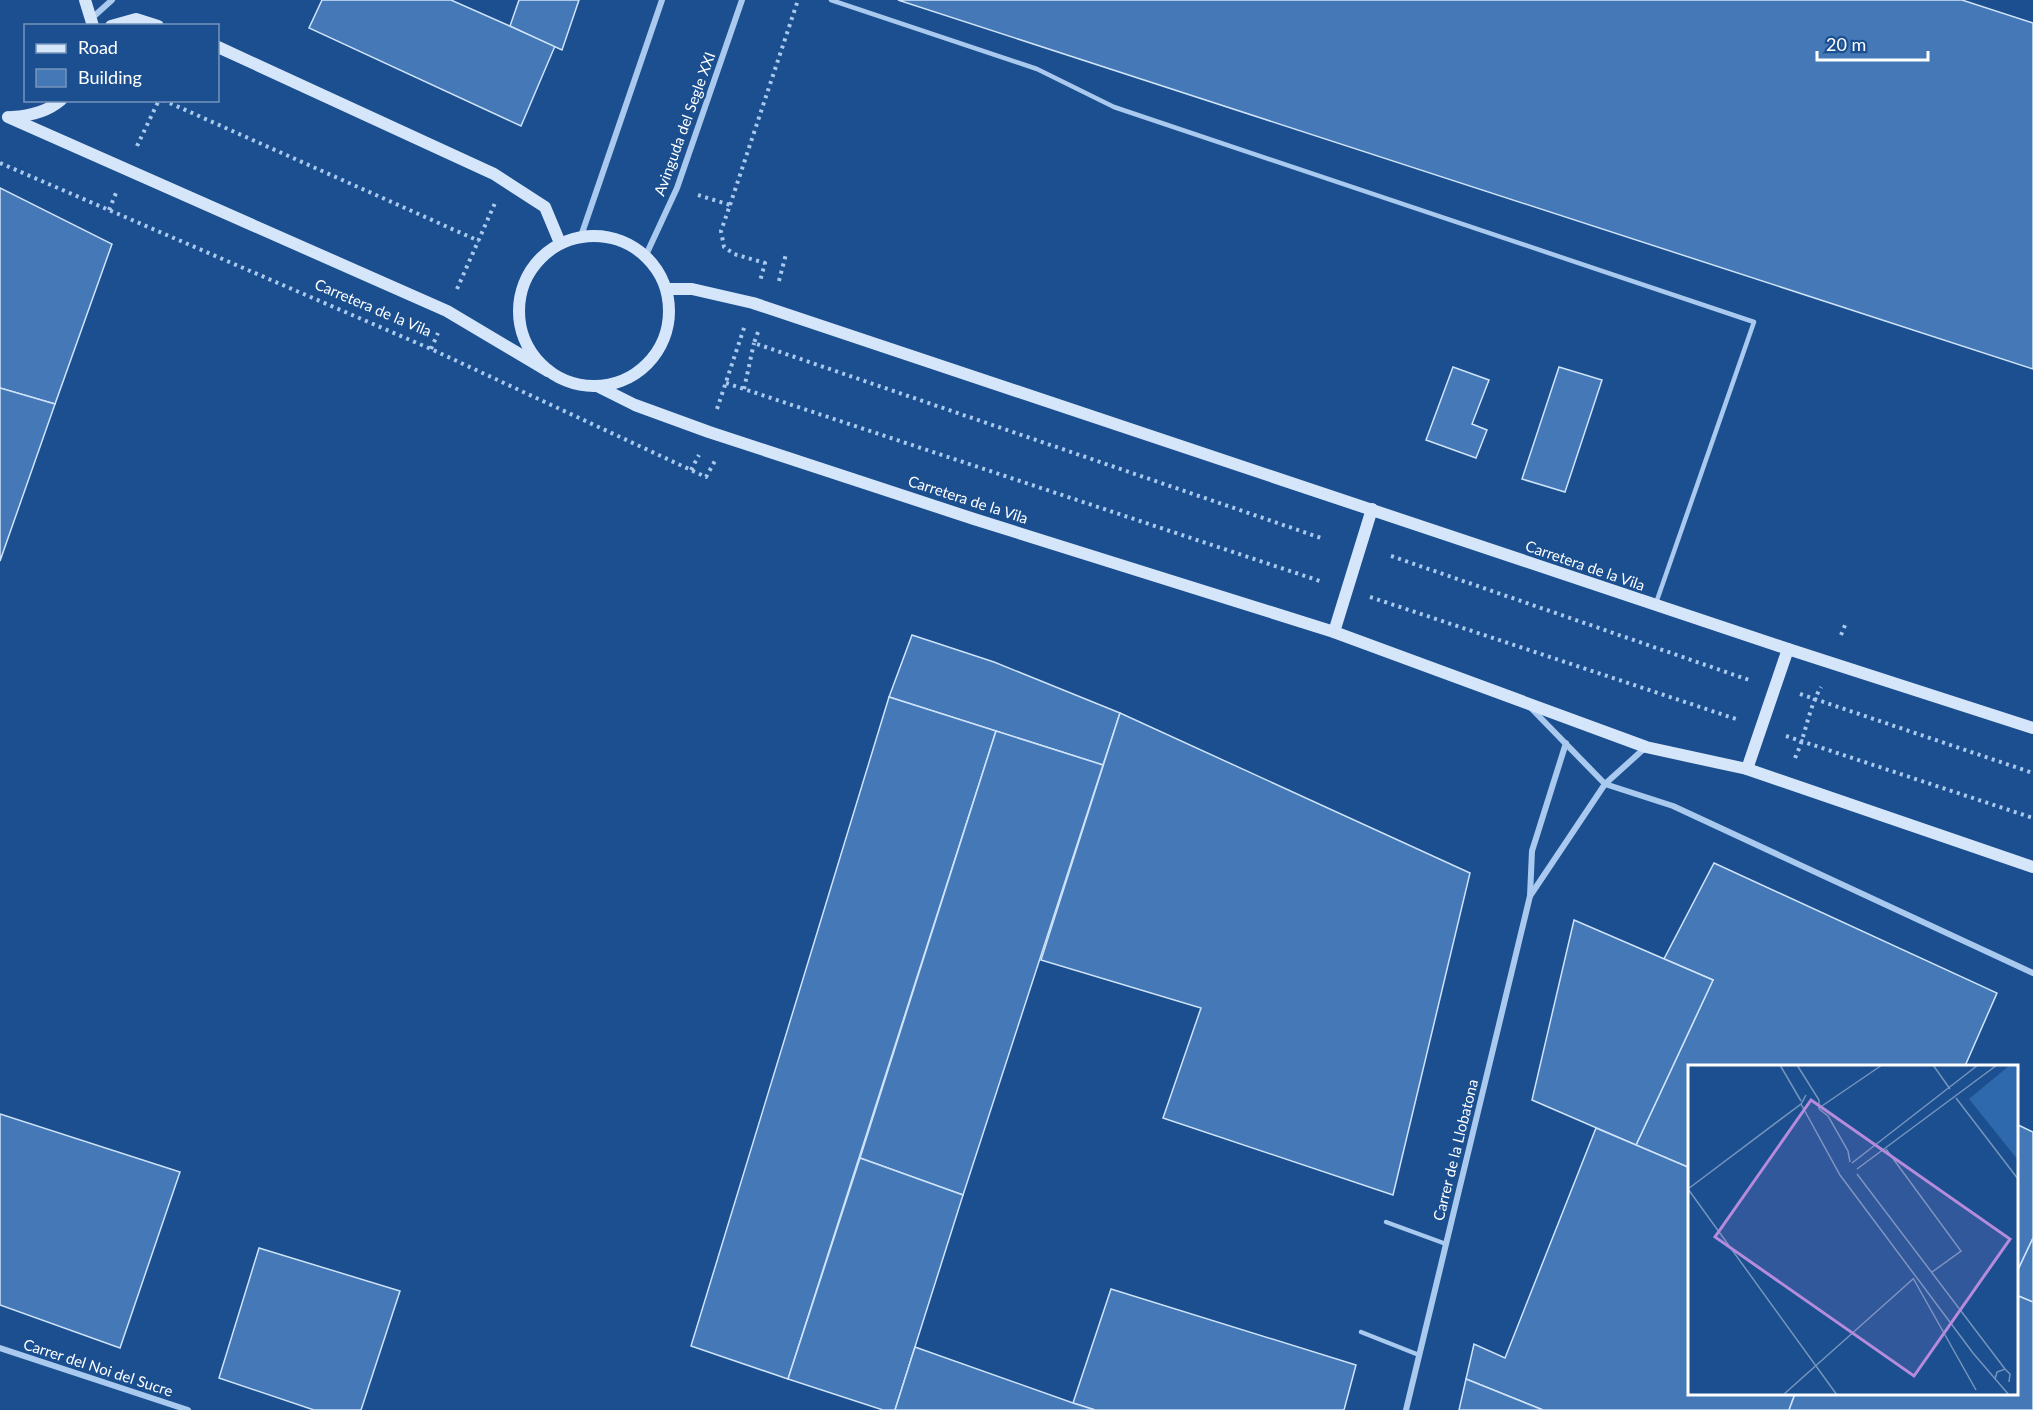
<svg xmlns="http://www.w3.org/2000/svg" width="2033" height="1410" font-family="Lato,sans-serif">
<style>
.building{fill:#4478b7;stroke:#cfe3fa;stroke-width:1.5}
.lines{fill:none;stroke-linecap:round;stroke-linejoin:round}
.path{stroke:#a9c9ee;stroke-width:4;stroke-dasharray:3 4.5;stroke-linecap:butt}
.lane{stroke:#a9c9ee;stroke-width:4.5}
.street{stroke:#a9c9ee;stroke-width:6}
.secondary{stroke:#d6e6fa;stroke-width:12}
.labels{text-anchor:middle;stroke-width:5;stroke-linejoin:round;paint-order:stroke}
.street-label{font-size:15px;fill:#fff;stroke:#1b4f8f}
.inset-road{fill:none;stroke:#7695bc;stroke-width:1.5}
.view{fill:#b68bdc;fill-opacity:0.15;stroke:#b68bdc;stroke-width:3}
.inset-edge{fill:none;stroke:#fff;stroke-width:3}
</style>
<rect width="100%" height="100%" fill="#1b4f8f"/>
<g class="building">
<polygon points="322,0 451,0 555,46 521,126 309,28"/>
<polygon points="519,0 579,0 562,50 510,26"/>
<polygon points="898,0 1962,0 2033,23 2033,369"/>
<polygon points="0,188 112,244 55,404 0,388"/>
<polygon points="1453,367 1489,380 1472,424 1487,430 1476,458 1426,440"/>
<polygon points="1559,367 1602,380 1565,492 1522,479"/>
<polygon points="0,388 55,404 0,561"/>
<polygon points="912,635 994,662 1120,713 1103,765 889,697"/>
<polygon points="889,697 996,731 788,1379 691,1346"/>
<polygon points="1120,713 1470,873 1393,1195 1163,1118 1201,1008 1041,960"/>
<polygon points="996,731 1103,765 963,1195 860,1158"/>
<polygon points="1714,863 1997,993 1965,1066 1690,1066 1690,1168 1636,1145 1713,980 1664,959"/>
<polygon points="1574,920 1713,980 1636,1145 1532,1100"/>
<polygon points="0,1114 180,1172 120,1348 0,1305"/>
<polygon points="2016,1124 2033,1132 2033,1238 2016,1274"/>
<polygon points="1596,1128 1690,1168 1690,1394 1795,1394 1789,1410 1543,1410 1466,1379 1474,1344 1505,1358"/>
<polygon points="860,1158 963,1195 895,1410 883,1410 788,1379"/>
<polygon points="2033,1238 2033,1302 2016,1295 2016,1274"/>
<polygon points="259,1248 400,1291 361,1410 314,1410 219,1378"/>
<polygon points="1111,1289 1356,1365 1344,1410 1095,1410 1073,1403"/>
<polygon points="2016,1295 2033,1302 2033,1410 1789,1410 1795,1394 2016,1394"/>
<polygon points="915,1347 1073,1403 1095,1410 895,1410"/>
<polygon points="1466,1379 1543,1410 1459,1410"/>
</g>
<g class="lines">
<g class="path">
<polyline points="163,100 479,241"/>
<polyline points="137,146 159,100"/>
<polyline points="0,163 431,349 706,477 716,459"/>
<polyline points="698,195 730,205 721,231 724,247 734,254 765,263 760,281"/>
<polyline points="730,205 798,0"/>
<polyline points="109,210 116,193"/>
<polyline points="779,281 786,254"/>
<polyline points="457,289 495,203"/>
<polyline points="758,332 754,343 1324,539"/>
<polyline points="431,349 438,333"/>
<polyline points="726,383 1323,582"/>
<polyline points="744,389 754,343"/>
<polyline points="717,409 745,325"/>
<polyline points="691,470 699,455"/>
<polyline points="1391,556 1749,680"/>
<polyline points="1370,597 1739,720"/>
<polyline points="1841,635 1846,623"/>
<polyline points="1800,694 2033,773"/>
<polyline points="1786,736 2033,818"/>
<path d="M1795,758C1806,735 1808,709 1821,687"/>
</g>
<g class="lane">
<polyline points="831,0 1037,69 1114,107 1754,322 1656,603"/>
<polyline points="1386,1222 1446,1244"/>
<polyline points="1361,1332 1419,1355"/>
</g>
<g class="street">
<polyline points="92,18 112,0"/>
<polyline points="581,236 662,0"/>
<polyline points="646,255 677,188 742,0"/>
<polyline points="1530,707 1605,784 1673,806 2033,973"/>
<polyline points="1530,896 1605,784 1646,747"/>
<polyline points="0,1348 188,1410"/>
<polyline points="1406,1410 1530,896 1532,851 1566,743"/>
</g>
<g class="secondary">
<polyline points="85,0 93,26"/>
<polyline points="111,26 136,19 158,26"/>
<polyline points="218,47 494,174 545,207 560,243"/>
<polyline points="8,117 447,311 548,371"/>
<path d="M12,117C30,116 47,112 61,100"/>
<circle cx="594" cy="311" r="75"/>
<polyline points="667,289 692,289 753,303 1788,649 2033,728"/>
<polyline points="597,386 635,405 709,432 974,519 1334,632 1646,747 1747,769 2033,867"/>
<polyline points="1334,632 1372,509"/>
<polyline points="1747,769 1788,649"/>
</g>
</g>
<g class="labels">
<g class="street-label">
<text transform="translate(685 124) rotate(-70)" y="5">Avinguda del Segle XXI</text>
<text transform="translate(373 308) rotate(23)" y="5">Carretera de la Vila</text>
<text transform="translate(968 500) rotate(18)" y="5">Carretera de la Vila</text>
<text transform="translate(1585 566) rotate(19)" y="5">Carretera de la Vila</text>
<text transform="translate(1456 1150) rotate(-76)" y="5">Carrer de la Llobatona</text>
<text transform="translate(98 1368) rotate(18)" y="5">Carrer del Noi del Sucre</text>
</g>
</g>
<g transform="translate(1688 1065)">
<rect width="330" height="330" fill="#1b4f8f"/>
<path d="M322,0H330V95L281,34Z" fill="#2e69ad"/>
<path class="inset-road" d="M92,0L113,36M109,0L131,35V44M245,0L262,24M268,33L330,114M113,39L152,110L285,288L321,330M131,43L194,0M131,44L140,51L160,86L162,97M198,84L273,186L244,207M164,98L290,0M169,104L309,0M169,109L317,304M0,124L149,330M0,124L113,39L118,30M225,213L288,325M307,314L309,307L317,304L322,309L321,317M95,330L225,214"/>
<path class="view" d="M123,35L322,174L226,311L27,172Z"/>
<rect width="330" height="330" class="inset-edge"/>
</g>
<rect x="24" y="24" width="195" height="78" fill="#1b4f8f" stroke="#7695bc" stroke-width="1.5"/>
<rect x="36" y="44" width="30" height="9" fill="#d6e6fa" stroke="#7695bc" stroke-width="1.5"/>
<text x="78" y="54" font-size="18" fill="#ffffff">Road</text>
<rect x="36" y="69" width="30" height="18" fill="#4478b7" stroke="#7695bc" stroke-width="1.5"/>
<text x="78" y="84" font-size="18" fill="#ffffff">Building</text>
<path d="M1817 51v9h111v-9" fill="none" stroke="#ffffff" stroke-width="3"/>
<text x="1826" y="51" font-size="18" fill="#ffffff" stroke="#1b4f8f" stroke-width="4.5" paint-order="stroke">20 m</text>
</svg>
